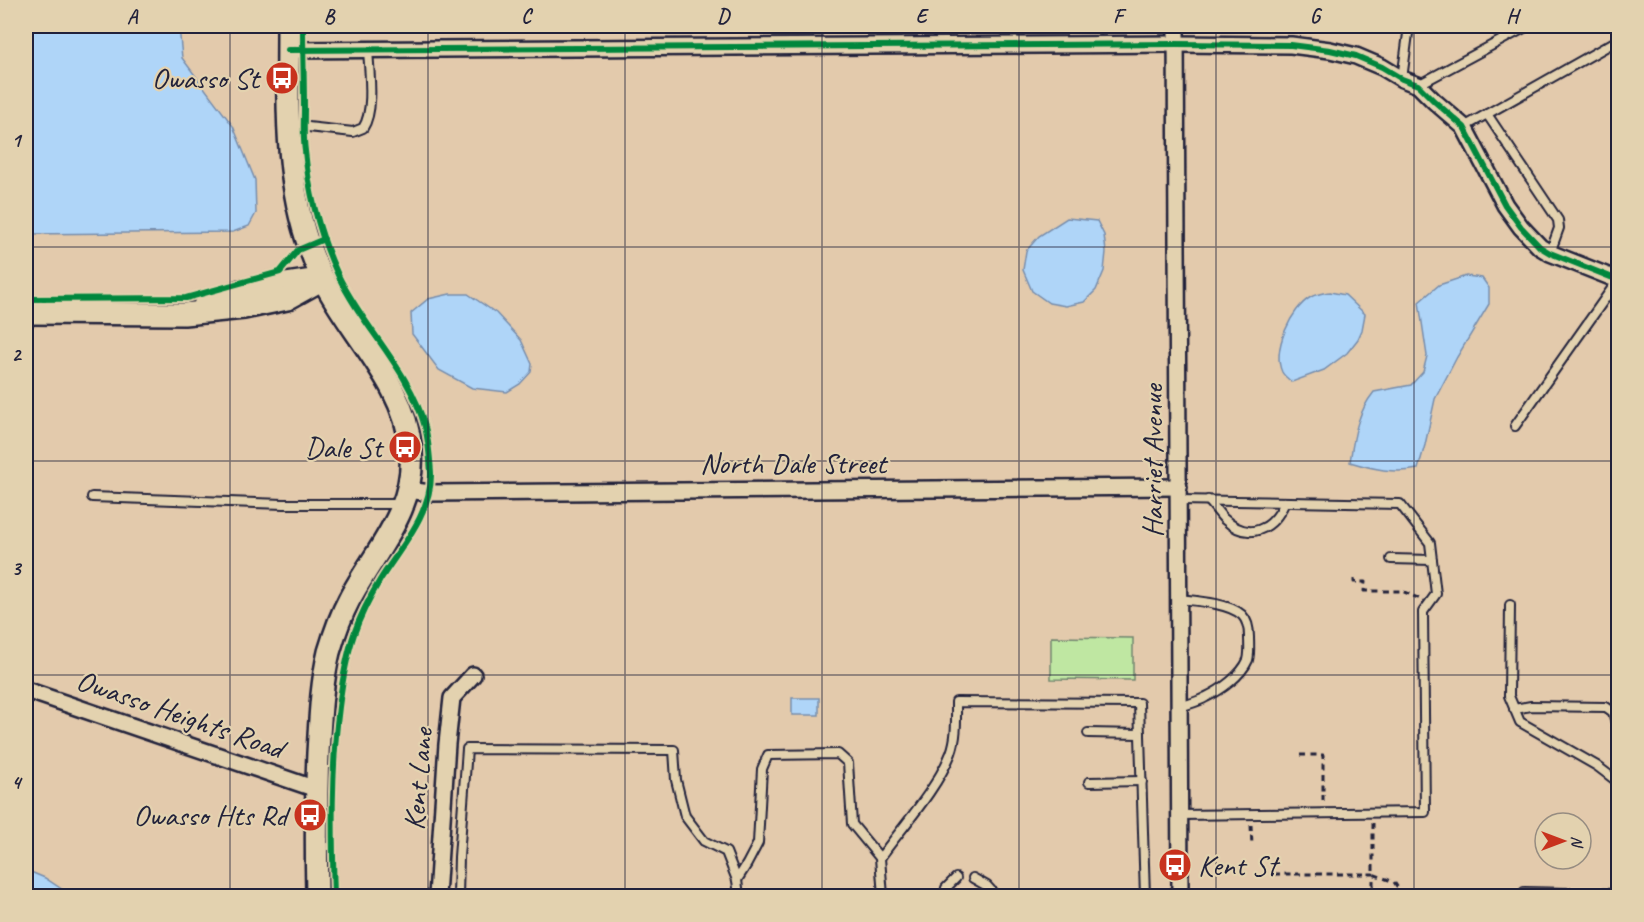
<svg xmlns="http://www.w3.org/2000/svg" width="1644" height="922" font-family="Caveat,sans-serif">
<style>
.green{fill:#bfe7a2;stroke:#70846e;stroke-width:1.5}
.water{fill:#afd5f8;stroke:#778dac;stroke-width:1.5}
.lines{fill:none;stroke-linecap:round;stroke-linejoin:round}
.lane-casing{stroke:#22223b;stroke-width:12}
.street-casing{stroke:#22223b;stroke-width:20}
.secondary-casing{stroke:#22223b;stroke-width:26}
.path{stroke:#22223b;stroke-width:3;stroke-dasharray:6 4.5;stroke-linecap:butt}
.lane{stroke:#e3d2af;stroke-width:8}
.street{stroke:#e3d2af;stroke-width:15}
.secondary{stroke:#e3d2af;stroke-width:21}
.cycleway-casing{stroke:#e3d2af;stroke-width:10}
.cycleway{stroke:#00873e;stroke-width:6}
.grid{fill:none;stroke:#22223b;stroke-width:1.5;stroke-opacity:0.55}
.labels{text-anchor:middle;stroke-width:4.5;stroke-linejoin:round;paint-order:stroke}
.poi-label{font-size:30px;fill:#22223b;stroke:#e3d2af;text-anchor:end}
.street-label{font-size:30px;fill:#22223b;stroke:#e3d2af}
.neatline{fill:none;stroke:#22223b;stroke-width:2}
.grid-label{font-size:20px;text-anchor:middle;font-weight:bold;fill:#22223b}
</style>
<rect width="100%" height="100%" fill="#e3caac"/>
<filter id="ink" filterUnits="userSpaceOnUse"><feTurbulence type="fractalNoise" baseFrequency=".0167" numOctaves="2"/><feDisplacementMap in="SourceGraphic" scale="12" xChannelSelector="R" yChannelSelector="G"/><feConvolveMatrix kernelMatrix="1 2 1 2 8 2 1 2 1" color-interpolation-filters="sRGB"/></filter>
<g filter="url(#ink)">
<polygon class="green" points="1051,637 1133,638 1133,680 1051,679"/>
<g class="water">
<polygon points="26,26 179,26 182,58 233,126 255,180 256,213 249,226 233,232 26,234"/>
<polygon points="1067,218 1097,221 1104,235 1106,252 1104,271 1096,290 1084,302 1066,306 1049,303 1032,291 1023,270 1026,251 1039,236"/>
<path d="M1466,276L1482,278L1489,288V304L1457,357L1435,399L1425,445L1418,469C1394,474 1373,469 1350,462C1354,436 1357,413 1374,392L1411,385L1423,372L1427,356L1419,302L1439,285Z"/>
<path d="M1330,292L1345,295L1365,314L1362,330L1358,339L1347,353L1324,370L1292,382C1288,379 1284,376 1282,372C1272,350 1291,308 1311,297C1316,294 1324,293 1330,292Z"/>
<polygon points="450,294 468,294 496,313 521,340 532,364 531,372 520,384 507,392 472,388 439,370 412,334 411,313 428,299"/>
<rect x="792" y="698" width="27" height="17"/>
<polygon points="26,870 45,878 72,896 26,896"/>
</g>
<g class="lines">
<g class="lane-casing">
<g id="lane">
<polyline points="1402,79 1409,26"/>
<polyline points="1418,85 1528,26"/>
<polyline points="1487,114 1558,220 1559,228 1550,253"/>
<path d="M290,125L353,132L363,128C375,110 369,71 368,49"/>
<polyline points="1464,127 1618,40"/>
<polyline points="1515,426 1618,280"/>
<polyline points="92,497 284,504 400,504"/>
<polyline points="1179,500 1400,504 1430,543 1436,594 1423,612 1425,812 1180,815"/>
<path d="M1208,500C1214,506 1219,514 1224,519C1249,542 1273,530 1285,502"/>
<polyline points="1391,559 1432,560"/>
<path d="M1179,599C1197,601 1229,603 1242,615C1248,621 1249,629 1249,637C1249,644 1250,653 1248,660C1241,676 1221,690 1206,697C1198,702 1188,704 1180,707"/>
<polyline points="1510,605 1509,696 1520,722 1597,766 1618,782"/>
<polyline points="1514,709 1531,706 1606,707 1613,712 1618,731"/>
<polyline points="1088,733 1140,734"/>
<polyline points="1089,782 1142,781"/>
<path d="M880,858C903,826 937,789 951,753C957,737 956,719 956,702L1139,703L1145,896"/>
<polyline points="973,878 987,886 996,896"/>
<polyline points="737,880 747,864 758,843 762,769 768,755 838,754 848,763 852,824 880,858 883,896"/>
<polyline points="1524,892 1618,894"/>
<polyline points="458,896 459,857 467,749 674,750 676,780 685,816 704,841 726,852 737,880 739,896"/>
<polyline points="944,896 946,888 956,878"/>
</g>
</g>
<g class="street-casing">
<g id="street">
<polyline points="1176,26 1180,896"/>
<polyline points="288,50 1176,44 1291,45 1330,50 1356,56 1382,67 1402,79 1418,85 1434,101 1464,127 1505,205 1521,227 1540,247 1550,253 1618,280"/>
<polyline points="408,490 430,493 1179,487"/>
<polyline points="26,690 316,789"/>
<polyline points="437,896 447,744 452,698 473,675"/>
</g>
</g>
<g class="secondary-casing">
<g id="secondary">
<path d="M288,26C288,112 283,200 323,279C351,336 406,384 411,450C416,511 375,550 349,600C340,617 334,635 329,652C321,685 320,720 318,753C316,801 316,849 317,896"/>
<polyline points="204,306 240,291 313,280"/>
<polyline points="26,313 184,314 244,308 287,299 323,279"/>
</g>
</g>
<g class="path">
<polyline points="1354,579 1354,582 1365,582 1364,591 1402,591 1420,599"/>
<polyline points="1300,755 1323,755 1323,802"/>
<polyline points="1373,823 1373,874 1394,882 1400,891 1399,896"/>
<polyline points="1251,825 1252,846"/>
<polyline points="1274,874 1373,874 1373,896"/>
</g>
<use href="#lane" class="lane"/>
<use href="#street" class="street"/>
<use href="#secondary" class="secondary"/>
<g class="cycleway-casing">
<g id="cycleway">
<path d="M303,26C303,53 304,81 304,109C304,123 303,137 305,151C309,193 320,236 338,275C363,328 410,370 425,427C429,442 430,459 431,473C432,513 400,548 380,580C370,597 360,616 354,634C346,658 342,683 339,707C331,770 332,833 334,896"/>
<polyline points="288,50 1176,44 1291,45 1330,50 1356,56 1382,67 1402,79 1418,85 1434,101 1464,127 1505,205 1521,227 1540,247 1550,253 1618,280"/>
<polyline points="26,299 186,298 280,272 298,250 324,239"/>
</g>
</g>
<use href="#cycleway" class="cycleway"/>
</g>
</g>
<path class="grid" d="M230,26V896M428,26V896M625,26V896M822,26V896M1019,26V896M1216,26V896M1414,26V896M26,247H1618M26,461H1618M26,675H1618"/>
<defs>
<g id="bus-disc" transform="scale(1.725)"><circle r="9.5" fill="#c8321e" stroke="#e3d2af"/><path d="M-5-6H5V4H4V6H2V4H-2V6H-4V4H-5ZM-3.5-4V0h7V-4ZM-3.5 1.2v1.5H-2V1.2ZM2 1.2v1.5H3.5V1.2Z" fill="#fff"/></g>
</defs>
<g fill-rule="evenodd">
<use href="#bus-disc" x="282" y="78"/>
<use href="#bus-disc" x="405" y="447"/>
<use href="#bus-disc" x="310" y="815"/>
<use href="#bus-disc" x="1175" y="865"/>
</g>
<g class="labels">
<g class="poi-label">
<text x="259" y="88">Owasso St</text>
<text x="382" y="457">Dale St</text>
<text x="287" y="825">Owasso Hts Rd</text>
<text x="1198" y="875" text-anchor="start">Kent St</text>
</g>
<g class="street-label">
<text transform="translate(1152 461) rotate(-90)" y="10">Harriet Avenue</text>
<text x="793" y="473">North Dale Street</text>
<text transform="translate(180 714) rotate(19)" y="10">Owasso Heights Road</text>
<text transform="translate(418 779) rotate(-85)" y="10">Kent Lane</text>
</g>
</g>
<rect width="1644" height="922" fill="none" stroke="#e3d2af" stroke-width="66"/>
<g transform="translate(1563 841) rotate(90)"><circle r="28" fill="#e3d2af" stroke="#968c81" stroke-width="1.5"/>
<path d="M0-4.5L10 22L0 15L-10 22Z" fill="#c8321e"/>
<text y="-9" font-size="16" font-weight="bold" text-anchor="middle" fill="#22223b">N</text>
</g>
<rect x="33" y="33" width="1578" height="856" class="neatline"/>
<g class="grid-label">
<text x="132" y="23">A</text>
<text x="329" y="23">B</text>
<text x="526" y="23">C</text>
<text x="723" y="23">D</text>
<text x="921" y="23">E</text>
<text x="1118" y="23">F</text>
<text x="1315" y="23">G</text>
<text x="1512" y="23">H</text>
<text x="16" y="147">1</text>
<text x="16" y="361">2</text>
<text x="16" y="575">3</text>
<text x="16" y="789">4</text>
</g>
</svg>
